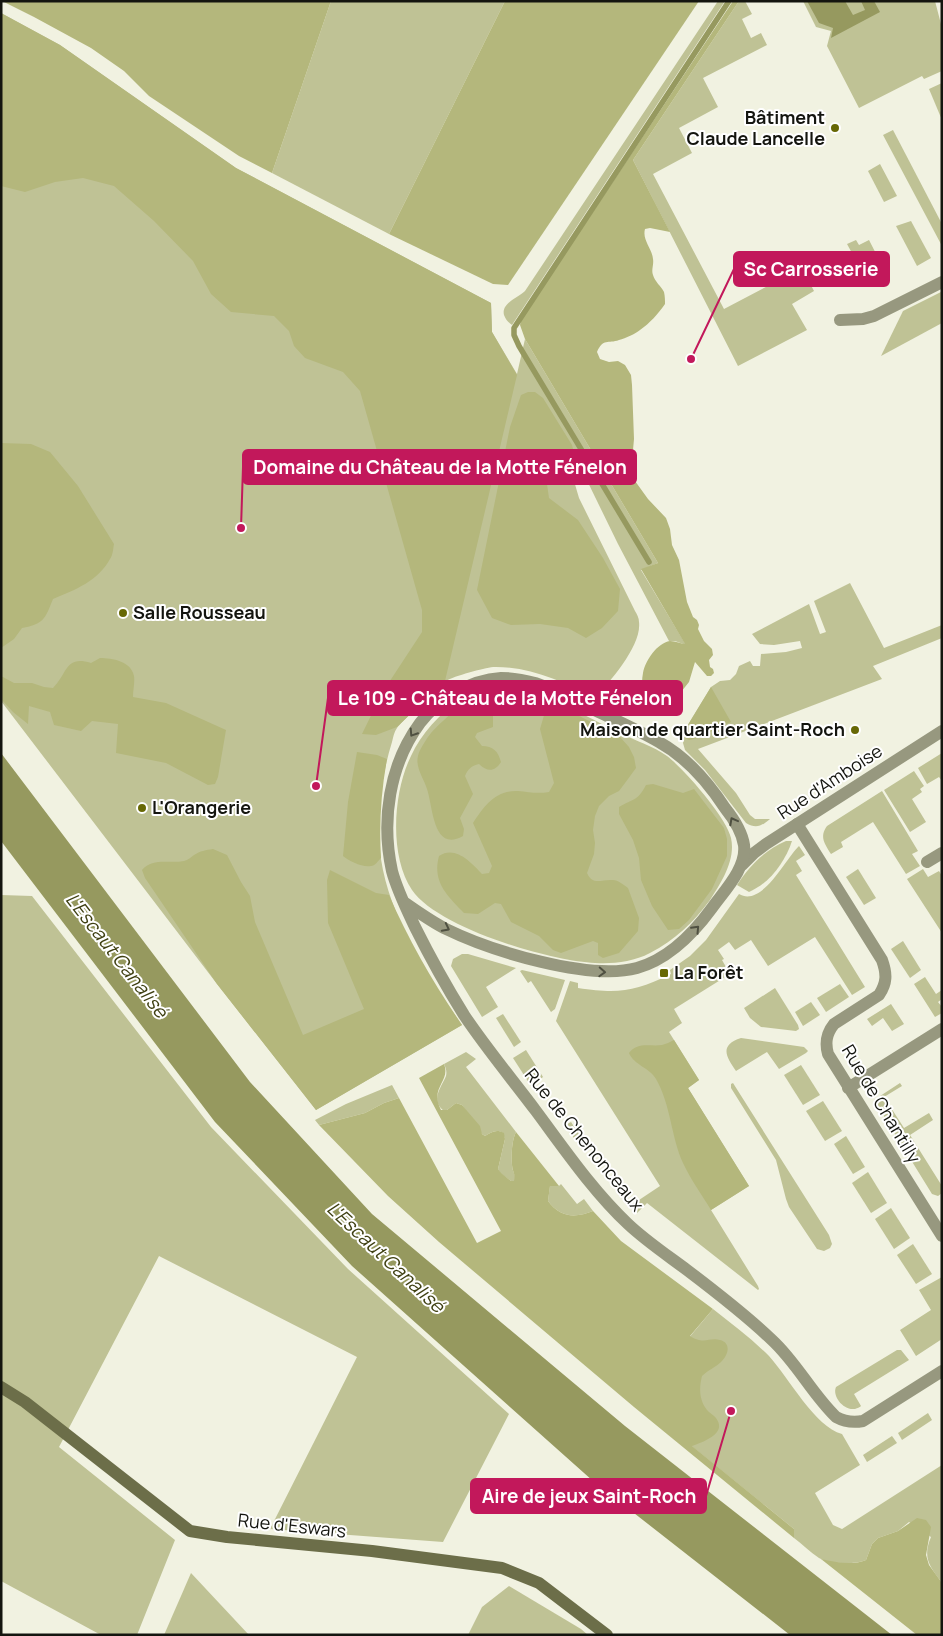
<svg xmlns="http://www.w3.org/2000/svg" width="943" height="1636" font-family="Manrope,sans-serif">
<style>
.green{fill:#bfc295}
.forest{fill:#b4b77c}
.water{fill:#96995f}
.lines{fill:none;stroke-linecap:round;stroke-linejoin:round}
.stream{stroke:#96995f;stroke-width:5.5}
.street{stroke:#97987f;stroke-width:12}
.secondary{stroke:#6c6e49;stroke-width:12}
.oneway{stroke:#4f5041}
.poi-dot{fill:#676805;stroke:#fff;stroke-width:2}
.labels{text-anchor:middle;stroke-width:4;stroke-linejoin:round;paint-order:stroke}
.poi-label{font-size:18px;font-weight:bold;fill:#14150f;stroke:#fff;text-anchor:start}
.street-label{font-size:18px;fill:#14150f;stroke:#fff}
.water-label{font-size:19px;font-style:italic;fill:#3f4012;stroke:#fff}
.leader{fill:none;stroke:#c2185b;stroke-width:2}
.callout-dot{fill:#c2185b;stroke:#fff;stroke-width:2}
.callout{fill:#c2185b;stroke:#c2185b;stroke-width:2}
.callout-label{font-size:19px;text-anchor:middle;font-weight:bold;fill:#fff}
</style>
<rect width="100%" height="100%" fill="#f1f2e1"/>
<g class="green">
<polygon points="331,1 505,1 389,234 272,173"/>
<path d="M718,1H725L512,325C508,322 506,320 504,315C501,303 518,298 525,291Z"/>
<polygon points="739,1 745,1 752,14 742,19 751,38 761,33 767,45 703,78 718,107 679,128 692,153 653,174 724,309 802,268 814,291 792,304 807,330 738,366 633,160"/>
<polygon points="803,1 935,1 942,28 942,71 924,79 922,76 859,108 827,46 831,31 816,27"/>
<path d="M1,13L60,45L236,168L491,303L492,332L517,374L525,339L658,563L641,570L686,645L675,641H669L618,544L577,460L569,464L579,498L635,611C637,614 639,618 639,622C642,645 610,682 595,697C563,682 529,666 493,667C484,668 454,676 446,681C442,683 399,724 397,728C394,732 393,738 392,742C381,777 375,823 381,859C390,919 428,976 462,1025L316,1110L217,984L1,701Z"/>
<polygon points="942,83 942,120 929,89"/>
<polygon points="893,130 942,224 942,246 883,135"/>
<polygon points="880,164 897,196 884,202 868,171"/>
<polygon points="911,221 931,258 917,266 896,226"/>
<polygon points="856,240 859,245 869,240 887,275 869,284 847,244"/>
<polygon points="836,251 848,274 829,284 817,260"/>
<polygon points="941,292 942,323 881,356 903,311"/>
<path d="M850,583L884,648L942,625V638L873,666L882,679L698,749L736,793L750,815L755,819H770C762,826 756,829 746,823L705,770L685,750L683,743L686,728L711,687L720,681L730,680L736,674L739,666L750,661L753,666H760L761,654L786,652L802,648L800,641L774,645L760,644L752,634L809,604L820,634L826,632L814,601Z"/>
<path d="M511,686C551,694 584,716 620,733C636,741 653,746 667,756C684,769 727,818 731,838C736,860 721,883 710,900C693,923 675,940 650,953C633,962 613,964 595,963C550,961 438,928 412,890C389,856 393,792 411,756C421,734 440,713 461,699C475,690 495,689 511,686Z"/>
<polygon points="942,753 942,781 939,777 927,784 918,768"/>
<polygon points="914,771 924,786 920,789 922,792 912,799 926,822 910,832 884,790"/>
<path d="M882,791L918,851L912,854L920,866L906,874L873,822L841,842L843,847L831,854C825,844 819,837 827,826Z"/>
<path d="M786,841H792C785,862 770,883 749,892L737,885C749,866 765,850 786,841Z"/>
<path d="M799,846L805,855L796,861L802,871L796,875L865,987L852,995L815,937L768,966L751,940L735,950L729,942L718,950L724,959L722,960L730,974L674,1009L682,1023L669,1032L699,1080L688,1088L749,1186L711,1210L758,1286L759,1289L758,1290L647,1203L637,1213L630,1206L660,1186L556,1021L570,981L578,983V988C618,994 634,992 671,974L670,970L690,956L706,940L739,894C762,908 786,858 799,846Z"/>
<polygon points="858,869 876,898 864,905 846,877"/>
<polygon points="923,869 928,877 939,871 942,876 942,933 907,879"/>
<polygon points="1,895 32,896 211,1127 348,1269 509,1414 443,1542 270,1529 357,1357 159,1256 59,1447 175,1540 137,1635 101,1635 1,1581"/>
<polygon points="903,941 921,970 910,978 891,949"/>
<polygon points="462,954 468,954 516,968 486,987 498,1007 482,1017 451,966 453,959"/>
<polygon points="522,970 565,980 555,1009 551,1012 531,981 528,983 520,971"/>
<polygon points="925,977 936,994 942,990 942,999 938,1002 942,1007 942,1013 935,1017 914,984"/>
<polygon points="840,984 849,997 826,1012 817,998"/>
<polygon points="775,988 798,1025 799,1029 796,1031 761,1027 750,1018 744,1008"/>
<polygon points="811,1002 820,1015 803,1026 795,1012"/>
<polygon points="891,1004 904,1024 892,1031 883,1018 872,1026 867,1019"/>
<polygon points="503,1014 521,1042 514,1047 496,1018"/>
<path d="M741,1038L804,1047L808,1051L806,1053L779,1069L767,1052L736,1071C726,1057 719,1045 741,1038Z"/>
<polygon points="526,1050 543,1077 531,1086 513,1058"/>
<path d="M466,1052L476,1059L466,1067L516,1132C512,1140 511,1155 512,1165C512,1171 516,1174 515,1181H511L500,1173L498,1169L505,1139L503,1133C496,1129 492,1132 485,1136L482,1134L462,1105L456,1103L447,1110L444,1111C430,1100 441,1088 446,1076C447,1072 446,1068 444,1064Z"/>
<polygon points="801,1065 820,1095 803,1105 784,1075"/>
<polygon points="733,1083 829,1235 832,1244 830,1248 824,1251 817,1249 789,1207 786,1199 776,1160 731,1088 731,1084"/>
<polygon points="900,1083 902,1086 884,1097 904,1128 929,1113 933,1120 910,1135 942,1186 942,1193 938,1196 932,1194 874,1100"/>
<polygon points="392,1085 399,1098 384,1103 365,1113 319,1125 315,1120 346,1104"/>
<polygon points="823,1101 842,1131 825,1141 806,1111"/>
<polygon points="571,1122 589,1149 585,1151 564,1126"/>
<polygon points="846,1136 865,1167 853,1174 834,1144"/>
<polygon points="868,1172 887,1203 871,1213 852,1183"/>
<path d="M561,1184L577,1204L584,1199L593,1211C576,1218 560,1218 548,1201L550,1185L559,1186Z"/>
<polygon points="891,1208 910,1238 894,1249 875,1219"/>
<polygon points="913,1244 932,1274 916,1284 897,1255"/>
<polygon points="942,1277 942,1339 916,1356 900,1330 931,1310 919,1290"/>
<path d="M713,1309C732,1324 752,1339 769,1356C789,1378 815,1427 842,1434L860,1465L815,1493L833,1525L842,1529L942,1465V1583C930,1567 922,1558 931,1537L909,1522L898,1531L878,1538L872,1544L866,1560C854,1565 830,1564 819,1558C810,1552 802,1544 794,1538V1529L636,1401Z"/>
<path d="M897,1350H901L909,1360L854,1394L861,1406C860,1407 856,1409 854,1409C843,1410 832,1396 836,1387Z"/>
<polygon points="928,1413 932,1420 902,1440 898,1433"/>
<polygon points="892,1436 897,1443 867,1462 863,1455"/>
<polygon points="191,1573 249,1635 164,1635"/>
<polygon points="509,1586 581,1629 588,1635 468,1635 482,1607"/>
</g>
<g class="forest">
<polygon points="2,1 331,1 272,173 239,156 149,96 124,71 91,48 34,17"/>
<polygon points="505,1 699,1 508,285 493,284 389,234"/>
<path d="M733,1H739L633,160L670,232L650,228L645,229C642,240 652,248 653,259C654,265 651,270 653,275C655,282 661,286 664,292C665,296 665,301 665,304C658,314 650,323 640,330C635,334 626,338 619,340C608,344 603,338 597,352L600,359L609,362L618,361L625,365L631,375L632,385L634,439L633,450L628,462L630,474L648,499L666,518L670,529L672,545L679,560L687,602L693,617L697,620L699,625L698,629L704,641L712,649L713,655L709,660L710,667L713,669L714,673L711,676H707L695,662L689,682L677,697L671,690L661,689L643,702C643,693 641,682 643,673C645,661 657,643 670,641C676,641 681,644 685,644L641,569L658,563L525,339L520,325L521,320Z"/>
<polygon points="1,13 60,45 236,168 491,303 492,332 517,375 445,681 397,727 376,735 362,734 382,693 422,632 422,610 360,391 343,372 305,358 294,346 289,331 274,316 231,312 211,294 193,261 154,221 114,186 83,178 55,182 25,192 1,186"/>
<polygon points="528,392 535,392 543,398 572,445 574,453 564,460 549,465 546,477 549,498 578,520 603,558 620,589 618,611 602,628 586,638 568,628 540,624 511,625 492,618 477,590 510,427 521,395"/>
<path d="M1,443L31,444L50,452L78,486L114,544C113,549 113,555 110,559C98,581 75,590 53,599C45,619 44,624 22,628L14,639L1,648Z"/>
<path d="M100,658C112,658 131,661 134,676C135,682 133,690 133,697L166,703L226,730L218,777L215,784L208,785L166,763L116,753L118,724L92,721L81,731L54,725L50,712L29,706L28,724L13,712L1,699V676L14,683H32L44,687L53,688C68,673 65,655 91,663Z"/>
<polygon points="711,687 731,722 698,738 689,740 685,738 684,734 686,728"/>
<path d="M484,698L493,708V727L477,733L475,737L482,746C493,746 498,751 501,762C495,772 487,772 479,764C471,766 468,769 465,776L473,794L460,818L464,829L463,836C433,853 433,807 427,789C424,779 415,767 418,756C419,750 427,738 431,733C436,727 463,702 468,700C473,699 479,699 484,698Z"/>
<path d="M556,704L620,737L629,747L634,757L636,768L628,779L619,791L609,796L599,806L595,816L593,830L595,843L594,854L587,873C593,886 601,879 613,880C618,880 624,885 628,888L639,918L638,931L619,953L603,958L598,955V943L593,941L561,953L553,950L539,936L511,922L501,904L495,903L478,914L464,913C447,895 432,882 439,856C455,845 471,862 482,874L489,873L492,866L473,823C484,806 495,790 518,791C529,792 537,794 549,792L554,783L540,729L545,712Z"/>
<path d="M357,752L377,755L387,759C381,792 379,825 381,858C378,861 375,866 371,866C363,868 349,861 343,856L348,802Z"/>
<path d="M653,784L683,793L694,789L724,828L727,839V856L712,889L689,920L679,929L668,930L652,906L641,880L639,858L633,840L619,814V807C634,798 637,802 646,785Z"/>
<path d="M213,849L227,855L241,882L250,896L255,922L303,1035L364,1009L328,923L327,880L330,870L376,893L389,895C409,941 434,984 462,1025L316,1110L217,984L145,878L142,870C153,857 169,864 184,861C188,860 191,857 194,855C200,851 206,850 213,849Z"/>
<path d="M674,1040L699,1080L688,1088L749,1186L711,1210C702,1195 691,1180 683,1163C671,1137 671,1105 656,1079C650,1068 634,1065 629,1053C638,1041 650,1047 662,1045C666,1044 670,1042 674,1040Z"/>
<path d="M444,1064C451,1082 429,1087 441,1110H447L456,1103L462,1105L480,1126L482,1134L485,1136C492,1132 496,1129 504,1133L505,1139L498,1169L501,1173L511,1181H514C516,1174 512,1171 512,1165C511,1155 512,1140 516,1132L559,1186H550L548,1201C560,1218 576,1218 593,1211L621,1241L713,1309L690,1336C704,1345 709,1337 720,1340C732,1343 728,1356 721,1362C716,1367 708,1370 702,1376C699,1388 699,1400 707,1410C709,1413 714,1415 716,1418C728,1434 702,1442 692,1446L794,1529V1538L634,1407L439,1242L388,1196L319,1125L365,1113L384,1103L399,1098L477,1243L501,1231L419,1078Z"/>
<path d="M917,1518L926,1520L931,1527L926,1555L929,1565L942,1583V1635H917L821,1559C836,1562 851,1566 866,1560L872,1544L878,1538L898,1531Z"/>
</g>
<g class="water">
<polygon points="807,1 845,1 853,15 865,10 861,1 874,1 880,12 831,38 833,28 819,23"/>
<polygon points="1,753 250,1082 372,1214 625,1426 892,1635 790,1635 593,1481 352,1266 215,1122 1,841"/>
</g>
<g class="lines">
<polyline class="stream" points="649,562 519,346 514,335 514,328 729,1"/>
<g class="street">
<polyline points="840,320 863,319 874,316 942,282"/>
<path d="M797,824L882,960C887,974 887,983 879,995L834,1024C826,1034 825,1043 828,1054L942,1236"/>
<polyline points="927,862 942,853"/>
<polyline points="742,865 754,853 766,844 942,731"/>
<path d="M405,903C418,912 432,922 446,929C491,951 589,981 637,968C669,959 693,934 712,908C724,891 747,868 744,845C742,832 733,818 725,808C708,782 686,757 659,742C640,731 620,722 601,713C579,703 558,691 535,683C524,680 513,678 501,678C470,680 438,699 420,723C389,765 381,821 392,871C397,890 407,910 415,927C430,957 446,986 464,1015C486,1048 512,1079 536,1111C565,1150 593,1191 628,1224C646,1241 667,1255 687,1270C716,1292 746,1315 772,1340C797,1363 812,1394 836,1417C845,1422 853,1423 863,1421L942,1371"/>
<polyline points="848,1088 942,1029"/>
</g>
<polyline class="secondary" points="1,1387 25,1402 190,1531 227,1537 372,1551 502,1568 539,1583 607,1635"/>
</g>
<defs><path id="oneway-chevron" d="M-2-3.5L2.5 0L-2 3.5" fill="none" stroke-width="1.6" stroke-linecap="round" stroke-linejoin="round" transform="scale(1.25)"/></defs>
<g class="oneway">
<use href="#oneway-chevron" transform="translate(413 733) rotate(123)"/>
<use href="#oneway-chevron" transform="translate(733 821) rotate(-118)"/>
<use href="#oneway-chevron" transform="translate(446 928) rotate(27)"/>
<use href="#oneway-chevron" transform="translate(696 929) rotate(-47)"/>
<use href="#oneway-chevron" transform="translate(602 972) rotate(3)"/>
</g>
<g class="poi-dot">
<circle cx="835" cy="128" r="5"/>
<circle cx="123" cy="613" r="5"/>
<circle cx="855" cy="730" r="5"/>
<circle cx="142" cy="808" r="5"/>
<rect x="659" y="968" width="10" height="10" rx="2.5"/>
</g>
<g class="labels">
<g class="poi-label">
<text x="825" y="124" text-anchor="end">Bâtiment<tspan x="825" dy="21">Claude Lancelle</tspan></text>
<text x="133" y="619">Salle Rousseau</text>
<text x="845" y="736" text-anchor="end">Maison de quartier Saint-Roch</text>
<text x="152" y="814">L'Orangerie</text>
<text x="674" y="979">La Forêt</text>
</g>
<g class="street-label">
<text transform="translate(830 782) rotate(-33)" y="6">Rue d'Amboise</text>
<text transform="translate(881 1104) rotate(59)" y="6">Rue de Chantilly</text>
<text transform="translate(584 1140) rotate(51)" y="6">Rue de Chenonceaux</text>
<text transform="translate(292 1526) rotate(6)" y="6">Rue d'Eswars</text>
</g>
<g class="water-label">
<text transform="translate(117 955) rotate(52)" y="7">L'Escaut Canalisé</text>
<text transform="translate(386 1257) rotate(43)" y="7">L'Escaut Canalisé</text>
</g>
</g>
<path class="leader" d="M691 359L734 269M241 528L243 467M316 786L328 698M731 1411L706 1496"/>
<g class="callout-dot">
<circle cx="691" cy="359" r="5"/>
<circle cx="241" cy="528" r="5"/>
<circle cx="316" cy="786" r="5"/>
<circle cx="731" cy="1411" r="5"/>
</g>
<g class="callout">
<rect x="734" y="252" width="155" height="34" rx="5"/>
<rect x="243" y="450" width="393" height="34" rx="5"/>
<rect x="328" y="681" width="354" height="34" rx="5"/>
<rect x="471" y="1479" width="235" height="34" rx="5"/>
</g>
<g class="callout-label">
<text x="811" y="276">Sc Carrosserie</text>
<text x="440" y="474">Domaine du Château de la Motte Fénelon</text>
<text x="505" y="705">Le 109 - Château de la Motte Fénelon</text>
<text x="589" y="1503">Aire de jeux Saint-Roch</text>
</g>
<rect width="943" height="1636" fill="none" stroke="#14150f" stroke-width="5"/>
</svg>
